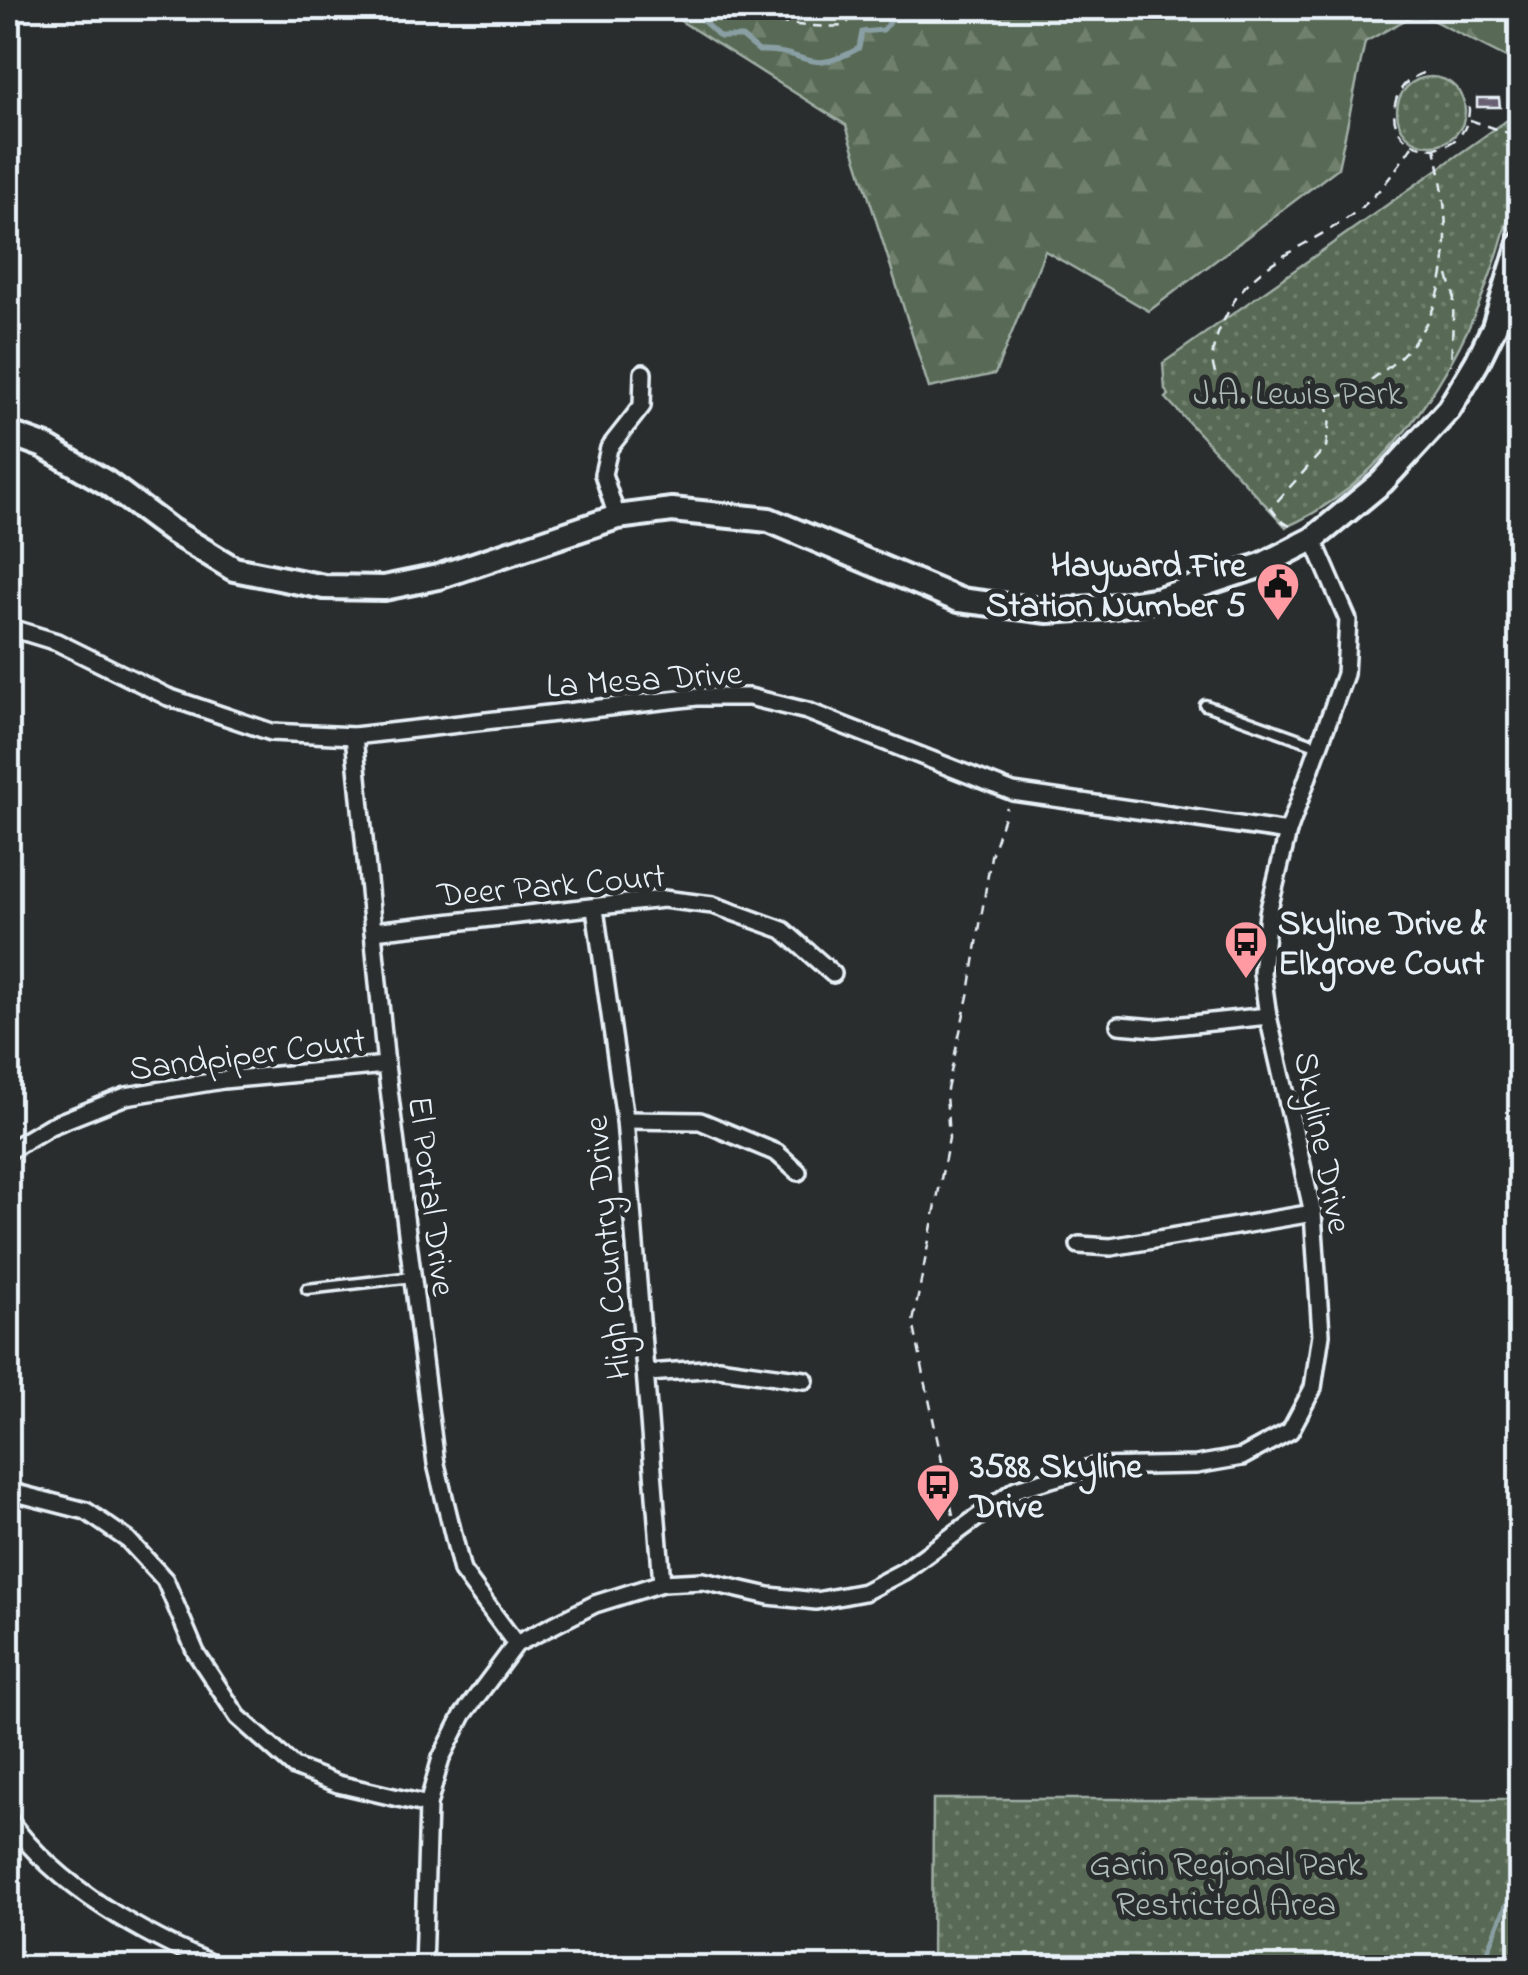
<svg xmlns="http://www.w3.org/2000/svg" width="1528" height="1975" font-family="'Indie Flower',sans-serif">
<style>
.forest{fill:url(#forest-firs);stroke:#a0aea6;stroke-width:2.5}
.park{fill:url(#park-dots);stroke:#a0aea6;stroke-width:2.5}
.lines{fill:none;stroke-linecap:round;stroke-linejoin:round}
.stream{stroke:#899fa4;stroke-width:5}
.building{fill:#686172;stroke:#e8f1f8;stroke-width:2.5}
.service-casing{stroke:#e8f1f8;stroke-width:15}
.minor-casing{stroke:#e8f1f8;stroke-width:22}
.secondary-casing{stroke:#e8f1f8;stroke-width:30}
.path{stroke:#e8f1f8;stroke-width:2.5;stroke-dasharray:10 8;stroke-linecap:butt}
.service{stroke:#2a2d2e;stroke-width:8}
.minor{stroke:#2a2d2e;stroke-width:15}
.secondary{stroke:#2a2d2e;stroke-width:22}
.labels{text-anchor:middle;stroke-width:10;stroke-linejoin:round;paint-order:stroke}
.park-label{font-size:35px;fill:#aebbb6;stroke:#2a2d2e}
.poi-label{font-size:35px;font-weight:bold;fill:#e8f1f8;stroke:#2a2d2e;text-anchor:start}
.street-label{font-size:35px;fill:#e8f1f8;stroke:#2a2d2e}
</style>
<defs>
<pattern id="forest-firs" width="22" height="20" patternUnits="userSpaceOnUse" patternTransform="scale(2.5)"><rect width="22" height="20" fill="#586a54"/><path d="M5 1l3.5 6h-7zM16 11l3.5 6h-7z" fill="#70806d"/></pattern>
<pattern id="park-dots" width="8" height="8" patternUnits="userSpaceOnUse" patternTransform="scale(2.5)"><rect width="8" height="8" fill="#586a54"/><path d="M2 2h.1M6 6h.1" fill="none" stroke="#70806d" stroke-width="1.8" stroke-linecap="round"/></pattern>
</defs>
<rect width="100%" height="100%" fill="#2a2d2e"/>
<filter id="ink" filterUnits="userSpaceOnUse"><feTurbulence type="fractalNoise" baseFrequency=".01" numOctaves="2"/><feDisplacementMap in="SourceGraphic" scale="20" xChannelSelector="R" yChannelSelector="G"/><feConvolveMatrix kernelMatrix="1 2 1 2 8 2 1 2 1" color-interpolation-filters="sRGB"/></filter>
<g filter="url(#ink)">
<polygon class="forest" points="660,8 1520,8 1520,64 1418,13 1365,42 1338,168 1149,311 1045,251 995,374 929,388 846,125"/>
<g class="park">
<circle cx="1431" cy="111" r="34"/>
<path d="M1520,111C1521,131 1522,153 1520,173C1519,192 1510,214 1504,232C1472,346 1399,477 1286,527L1166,398L1169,395L1165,390L1163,363Z"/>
<polygon points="933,1799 1520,1799 1520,1967 932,1967"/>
</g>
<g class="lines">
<g class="stream">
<path d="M689,8L720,37H742L759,51C808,49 807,78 859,48L862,32L883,30L897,14L910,8"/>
<polyline points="1481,1968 1520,1871"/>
</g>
</g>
<polygon class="building" points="1477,98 1499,98 1500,107 1477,107"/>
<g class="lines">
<g class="service-casing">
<g id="service">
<polyline points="1205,705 1319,746"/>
<polyline points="307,1289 413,1277"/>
</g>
</g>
<g class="minor-casing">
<g id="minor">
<polyline points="617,517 603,474 609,448 642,406 643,373"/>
<polyline points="8,627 57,642 168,697 271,732 354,736 697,697 749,697 807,711 1013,792 1288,832"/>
<polyline points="354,736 386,1065 436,1464 462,1571 516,1644"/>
<polyline points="595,909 625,1120 662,1583"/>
<polyline points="373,931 663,899 713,905 783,930 833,974"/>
<polyline points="1119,1025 1155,1028 1268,1016"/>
<polyline points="625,1120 700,1121 777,1153 798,1172"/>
<polyline points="8,1151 50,1126 126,1096 223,1080 386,1065"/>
<polyline points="1079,1245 1111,1247 1313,1213"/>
<polyline points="648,1373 718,1368 805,1380"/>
<polyline points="8,1491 86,1511 128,1540 165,1580 196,1653 238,1717 294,1767 338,1784 428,1805"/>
<path d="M8,1819C59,1889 143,1935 222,1968"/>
<polyline points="423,1968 428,1805 441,1758 463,1715 516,1644 595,1604 662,1583 703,1581 769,1596 816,1601 864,1592 904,1571 1016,1489 1093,1467 1196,1465 1242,1457 1290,1431 1313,1388 1321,1334 1313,1213 1268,1016 1262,973 1268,913 1288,832 1345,674 1348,620 1313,539"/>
</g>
</g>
<g class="secondary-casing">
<polyline id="secondary" points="8,433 44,446 107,483 170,530 234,569 324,587 384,588 438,577 617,517 672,510 769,520 959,600 1048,611 1108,607 1159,599 1262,565 1313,539 1382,482 1449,409 1477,362 1494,327 1520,243"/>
</g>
<g class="path">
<path d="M725,8C764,23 803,28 844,26L861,8"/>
<path d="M1423,73C1410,78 1400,86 1396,100C1380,158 1471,167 1469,106"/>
<polyline points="1470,120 1520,137"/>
<path d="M1412,146C1395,171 1378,196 1353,214C1312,245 1253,261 1229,310C1218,332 1204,358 1219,380C1236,406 1262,396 1288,395C1306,394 1323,401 1341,396C1357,391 1372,379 1386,369C1458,314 1452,228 1435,148"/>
<polyline points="1448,275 1454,296 1451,365"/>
<polyline points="1290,526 1280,520 1271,508 1326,447 1330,419 1327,400"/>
<polyline points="953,1515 913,1322 949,1138 946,1094 970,987 991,856 1007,807"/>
</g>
<use href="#service" class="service"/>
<use href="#minor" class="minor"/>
<use href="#secondary" class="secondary"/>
</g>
</g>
<defs>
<g id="civic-pin" transform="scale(2.25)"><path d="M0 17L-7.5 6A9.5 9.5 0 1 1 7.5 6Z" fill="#ff9aa2" stroke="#2a2d2e"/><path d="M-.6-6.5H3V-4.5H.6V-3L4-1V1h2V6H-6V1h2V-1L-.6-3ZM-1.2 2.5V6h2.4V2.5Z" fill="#111"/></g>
<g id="bus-pin" transform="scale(2.25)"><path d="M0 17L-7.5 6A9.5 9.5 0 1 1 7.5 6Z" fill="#ff9aa2" stroke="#2a2d2e"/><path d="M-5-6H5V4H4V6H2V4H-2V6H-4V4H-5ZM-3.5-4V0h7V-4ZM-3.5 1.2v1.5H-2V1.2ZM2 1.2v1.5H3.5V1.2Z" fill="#111"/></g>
</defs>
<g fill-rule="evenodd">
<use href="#civic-pin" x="1278" y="584"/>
<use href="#bus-pin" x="1246" y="942"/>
<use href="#bus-pin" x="938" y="1485"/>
</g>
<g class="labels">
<g class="park-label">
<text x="1298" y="404">J.A. Lewis Park</text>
<text x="1226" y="1875">Garin Regional Park<tspan x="1226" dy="40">Restricted Area</tspan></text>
</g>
<g class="poi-label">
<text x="1246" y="576" text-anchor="end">Hayward Fire<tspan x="1246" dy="40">Station Number 5</tspan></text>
<text x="1278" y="934">Skyline Drive &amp;<tspan x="1278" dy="40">Elkgrove Court</tspan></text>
<text x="970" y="1477">3588 Skyline<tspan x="970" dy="40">Drive</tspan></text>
</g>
<g class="street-label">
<text transform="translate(644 678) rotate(-4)" y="12">La Mesa Drive</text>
<text transform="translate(551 884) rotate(-5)" y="12">Deer Park Court</text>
<text transform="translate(247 1053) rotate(-7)" y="12">Sandpiper Court</text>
<text transform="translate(1324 1142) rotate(79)" y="12">Skyline Drive</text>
<text transform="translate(433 1196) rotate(83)" y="12">El Portal Drive</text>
<text transform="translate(606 1248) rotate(-95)" y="12">High Country Drive</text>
</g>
</g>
<rect width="1528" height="1975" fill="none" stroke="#2a2d2e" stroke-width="40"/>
<rect x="20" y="20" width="1488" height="1935" fill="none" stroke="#e8f1f8" stroke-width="4" filter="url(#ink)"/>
</svg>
